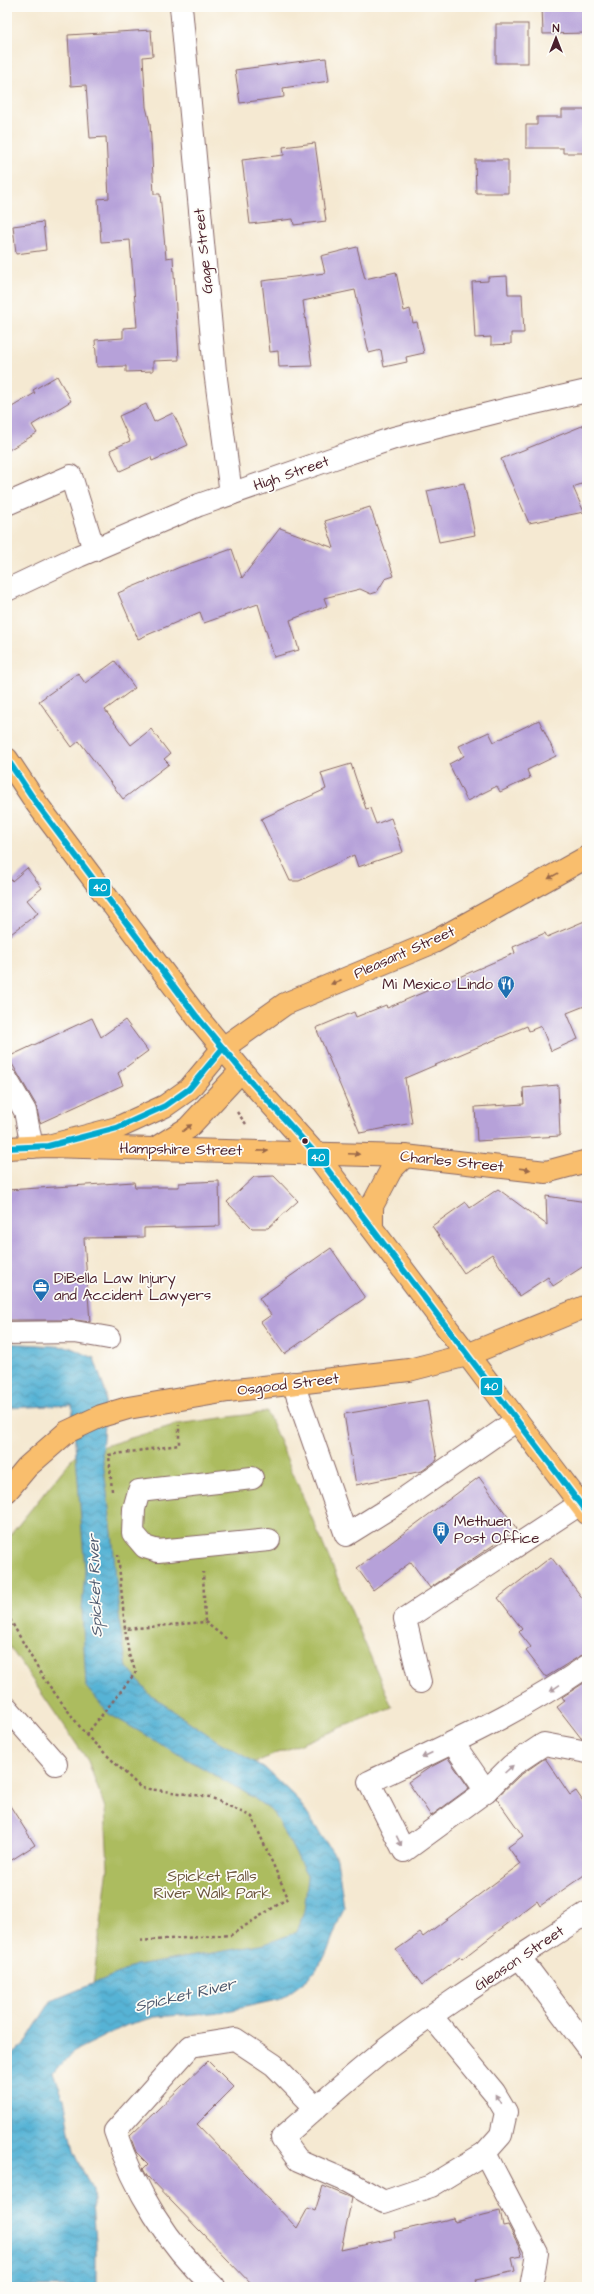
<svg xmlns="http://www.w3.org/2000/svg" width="594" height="2294" font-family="'Architects Daughter',sans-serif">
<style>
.green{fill:#acbc5f;stroke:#7b6e45}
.water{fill:url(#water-waves);stroke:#506980}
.building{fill:#b6a1d9}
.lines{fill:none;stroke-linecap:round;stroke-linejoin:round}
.minor-casing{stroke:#866665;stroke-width:24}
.major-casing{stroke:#866665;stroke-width:24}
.path{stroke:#866665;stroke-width:2.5;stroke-dasharray:3 3;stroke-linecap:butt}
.minor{stroke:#fff;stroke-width:22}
.major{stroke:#f9be6d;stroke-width:22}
.bus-1-casing{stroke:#fdfcf7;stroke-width:9}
.bus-1{stroke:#00a9ce;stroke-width:6}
.oneway{fill:#996749}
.oneway2{fill:#ae9aa0}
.bus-dot{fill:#4a1f2b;stroke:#fdfcf7;stroke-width:1.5}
.labels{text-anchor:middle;stroke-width:3.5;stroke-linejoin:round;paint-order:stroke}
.street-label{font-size:15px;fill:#4a1f2b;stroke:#fdfcf7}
.poi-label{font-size:15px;fill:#4a1f2b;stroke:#fdfcf7;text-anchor:start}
.park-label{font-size:15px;fill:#6c563d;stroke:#fdfcf7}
.water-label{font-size:16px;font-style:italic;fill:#4f5a6f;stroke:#fdfcf7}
.line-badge{stroke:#fdfcf7;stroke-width:1.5}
.badge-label{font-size:11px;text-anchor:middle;font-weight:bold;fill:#fff}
</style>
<defs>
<pattern id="water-waves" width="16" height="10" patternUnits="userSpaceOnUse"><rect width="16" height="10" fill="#57b3d5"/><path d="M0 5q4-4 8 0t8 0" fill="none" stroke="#4a91ad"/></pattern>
</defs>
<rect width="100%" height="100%" fill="#fdfcf7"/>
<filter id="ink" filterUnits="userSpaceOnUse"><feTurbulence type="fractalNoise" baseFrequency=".025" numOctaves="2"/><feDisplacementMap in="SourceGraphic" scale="8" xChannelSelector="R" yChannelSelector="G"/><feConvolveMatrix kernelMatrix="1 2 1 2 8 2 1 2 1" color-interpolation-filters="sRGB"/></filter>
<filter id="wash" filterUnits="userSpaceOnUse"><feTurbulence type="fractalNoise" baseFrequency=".012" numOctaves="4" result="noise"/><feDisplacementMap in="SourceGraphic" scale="16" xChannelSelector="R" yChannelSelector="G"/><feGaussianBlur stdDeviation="0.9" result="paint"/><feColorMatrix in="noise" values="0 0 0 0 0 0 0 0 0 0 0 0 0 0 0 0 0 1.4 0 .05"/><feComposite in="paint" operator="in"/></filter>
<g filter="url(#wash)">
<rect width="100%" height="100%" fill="#f5e9d2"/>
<polygon class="green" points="267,1412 392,1707 241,1768 323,1861 308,1956 92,1993 108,1868 105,1808 88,1761 7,1643 7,1539 75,1455 177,1424"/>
<polygon class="water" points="7,1343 69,1347 94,1358 106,1394 102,1453 112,1532 120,1626 127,1667 150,1695 216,1740 266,1769 298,1800 337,1859 344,1907 326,1955 309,1978 281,1999 223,2012 155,2017 127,2025 72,2052 54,2073 64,2099 74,2151 92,2190 96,2241 96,2287 7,2287 7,2059 24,2044 51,2001 136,1966 265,1944 297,1932 304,1911 308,1877 274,1813 251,1796 109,1714 86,1687 82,1609 85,1570 72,1405 7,1408"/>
<g id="blocks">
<g class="building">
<polygon points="542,7 587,7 587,33 543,34"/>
<rect x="496" y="24" width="32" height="39"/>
<polygon points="151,30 153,56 143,57 146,107 150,123 154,194 160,194 166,258 173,257 179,360 153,361 153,371 126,372 126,366 97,367 95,340 123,338 123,328 137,327 130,240 101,242 98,199 109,198 106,137 90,138 86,85 71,86 68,35"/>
<polygon points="326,58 329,81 283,88 284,97 240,103 235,70"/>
<polygon points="562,110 587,110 587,153 563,153 563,148 526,148 526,125 537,125 537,117 562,117"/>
<polygon points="315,143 326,221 294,225 293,219 250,224 242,160 284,155 283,147"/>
<polygon points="475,160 508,160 508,193 476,193"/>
<polygon points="43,222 46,250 16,254 13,226"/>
<polygon points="357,247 365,279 396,272 404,311 410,309 413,323 417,322 424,353 406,357 407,362 384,367 381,350 369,353 355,290 303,301 312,366 279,367 278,351 270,352 262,281 325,273 321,256"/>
<polygon points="507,276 508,294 522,294 524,333 511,333 511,344 491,345 491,337 475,338 472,282 488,281 488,277"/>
<polygon points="57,376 71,401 32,425 37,433 7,451 7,410 35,393 33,390"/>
<polygon points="146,404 154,422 173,413 188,445 152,461 151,457 120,471 110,450 130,441 119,416"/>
<polygon points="587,424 587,482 573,487 584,512 529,523 501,459"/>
<polygon points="464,483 475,535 439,542 427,491"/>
<polygon points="370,507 394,576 385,579 377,592 371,594 360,589 324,598 327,606 290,620 299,650 274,657 258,604 204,623 200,612 138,639 118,593 180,567 232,549 242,578 280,528 334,548 325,521"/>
<polygon points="115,661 135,688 105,710 131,745 151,729 170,754 164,759 169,764 123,799 79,741 72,747 39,701 78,673 85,683"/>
<polygon points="539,720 556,756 527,770 530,778 500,792 497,786 467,801 449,764 464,756 459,746 489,732 494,742"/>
<polygon points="351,764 366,809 370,808 376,824 391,818 403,852 358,867 354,855 299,881 290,881 261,819 326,789 321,773"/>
<polygon points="27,868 42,888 27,900 38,913 7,937 7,875 12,881"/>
<polygon points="587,920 587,1005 567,1013 578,1039 551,1051 541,1026 529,1031 527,1026 405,1078 412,1123 360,1133 316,1028 354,1012 356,1017 386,1005 387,1008 515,953 513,947 545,933 547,937"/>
<polygon points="92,1018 101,1037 125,1020 148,1051 118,1073 123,1085 40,1123 36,1105 8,1057"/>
<polygon points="558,1085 560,1136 477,1141 475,1107 524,1104 523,1088"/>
<polygon points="274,1176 298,1201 268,1228 252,1228 227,1202 254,1177"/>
<polygon points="219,1181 220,1226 144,1228 144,1237 84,1238 90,1322 75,1320 7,1320 7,1190 134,1182 135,1187 179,1187 179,1183"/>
<polygon points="498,1189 547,1225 546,1196 587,1202 587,1264 553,1286 548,1277 519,1296 492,1254 464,1273 432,1226 466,1202 470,1208"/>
<polygon points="331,1248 365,1298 284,1354 261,1322 271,1315 259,1298"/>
<polygon points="427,1400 437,1460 422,1471 356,1485 344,1414"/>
<polygon points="479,1477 517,1529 430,1588 411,1562 373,1590 357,1568"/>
<polygon points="551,1557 587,1604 587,1654 580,1656 546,1677 526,1651 531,1647 519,1632 522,1629 498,1598"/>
<polygon points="587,1681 587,1739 581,1738 557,1707 565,1701 562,1697"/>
<polygon points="448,1758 469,1788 431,1816 408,1782 429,1768"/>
<polygon points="545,1758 570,1795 576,1791 587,1807 587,1873 540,1906 537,1901 462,1959 460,1957 422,1985 396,1950 420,1933 423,1937 520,1864 508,1847 523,1836 496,1798 519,1776"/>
<polygon points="7,1801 35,1845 7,1863"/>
<polygon points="208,2061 234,2087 197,2124 297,2228 308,2208 315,2211 323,2186 352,2198 341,2250 395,2238 394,2232 454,2218 455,2222 500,2211 503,2226 508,2225 519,2246 522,2256 512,2258 515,2271 476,2280 478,2287 254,2287 147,2176 143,2169 148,2164 136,2152 130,2136"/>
</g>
</g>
</g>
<g filter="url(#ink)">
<use href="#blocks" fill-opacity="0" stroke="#866665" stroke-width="1"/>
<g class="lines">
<g class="minor-casing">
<g id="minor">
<polyline points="181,7 215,371 231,494"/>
<polyline points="7,504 71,476 94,550"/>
<polyline points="7,590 79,556 199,505 337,457 394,438 508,409 587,391"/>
<polyline points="7,1080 25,1111 32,1147"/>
<polyline points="7,1333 75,1332 109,1338"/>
<polyline points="293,1383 346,1535 399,1502 517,1420"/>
<polyline points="252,1478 139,1491 134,1509 133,1533 145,1547 158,1551 269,1540"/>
<path d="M587,1666C519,1713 444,1747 369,1782L404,1851L486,1791L511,1766L544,1744L587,1752"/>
<polyline points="420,1682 405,1619 580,1504"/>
<polyline points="7,1708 56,1764"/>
<polyline points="453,1743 486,1791"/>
<polyline points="520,1958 587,2047"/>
<path d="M432,2017L494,2092L506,2112L501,2135L485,2153L431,2186L384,2202L349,2182L298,2160L282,2138C315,2109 348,2079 383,2051C448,2001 519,1958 587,1913"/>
<polyline points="485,2153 537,2253 531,2287"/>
<path d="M214,2287C168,2245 134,2189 115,2131L191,2046L235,2039L274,2065L316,2108"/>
</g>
</g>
<g class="major-casing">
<g id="major">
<polyline points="7,759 37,804 197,1017 252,1083 315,1153 587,1513"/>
<polyline points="48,1146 117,1128 165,1106 189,1089 223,1048 285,1004 434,942 587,857"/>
<polyline points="7,1148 48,1146 405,1156 546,1172 587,1161"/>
<polyline points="154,1149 188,1128 241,1071"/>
<polyline points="372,1228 372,1206 391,1170 405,1156"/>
<polyline points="7,1491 27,1467 67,1432 101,1416 128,1408 228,1391 409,1370 467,1355 587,1306"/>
</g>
</g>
<g class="path">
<polyline points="237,1112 246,1124"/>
<polyline points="112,1491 109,1455 179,1445 179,1425"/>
<polyline points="118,1554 125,1629 205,1622 203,1572"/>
<polyline points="7,1614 42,1676 86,1735 141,1788 210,1797 252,1817 288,1898 231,1935 137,1941"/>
<polyline points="205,1622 228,1640"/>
<polyline points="86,1735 136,1672 129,1655 125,1629"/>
</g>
<use href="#minor" class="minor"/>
<use href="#major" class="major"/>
<g class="bus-1-casing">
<g id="bus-1">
<polyline points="7,759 37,804 197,1017 252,1083 315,1153 587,1513"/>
<polyline points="7,1148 48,1146 117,1128 165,1106 189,1089 223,1048"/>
</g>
</g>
<use href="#bus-1" class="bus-1"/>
</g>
<defs><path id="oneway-solid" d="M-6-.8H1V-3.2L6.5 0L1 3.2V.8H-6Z"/></defs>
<g class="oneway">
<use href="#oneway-solid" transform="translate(553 876) rotate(151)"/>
<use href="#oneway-solid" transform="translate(336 982) rotate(158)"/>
<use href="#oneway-solid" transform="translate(187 1128) rotate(-37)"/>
<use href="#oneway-solid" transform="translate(263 1151) rotate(1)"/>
<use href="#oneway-solid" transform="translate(354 1154) rotate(2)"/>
<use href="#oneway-solid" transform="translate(525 1169) rotate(7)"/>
</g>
<g class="oneway2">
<use href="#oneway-solid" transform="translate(555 1688) rotate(146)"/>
<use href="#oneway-solid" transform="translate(427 1755) rotate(155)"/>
<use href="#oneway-solid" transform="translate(509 1769) rotate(-42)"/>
<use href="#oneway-solid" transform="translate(399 1841) rotate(64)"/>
<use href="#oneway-solid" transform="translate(498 2099) rotate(-121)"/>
</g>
</g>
<defs>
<g id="restaurant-pin" transform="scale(0.9)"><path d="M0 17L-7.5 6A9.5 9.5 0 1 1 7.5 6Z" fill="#1f6fb2" stroke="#fdfcf7"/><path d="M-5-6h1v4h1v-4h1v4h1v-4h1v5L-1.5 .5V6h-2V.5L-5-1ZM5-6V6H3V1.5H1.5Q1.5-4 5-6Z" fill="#fff"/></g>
<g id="office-pin" transform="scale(0.9)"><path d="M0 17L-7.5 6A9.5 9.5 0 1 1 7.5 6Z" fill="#1f6fb2" stroke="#fdfcf7"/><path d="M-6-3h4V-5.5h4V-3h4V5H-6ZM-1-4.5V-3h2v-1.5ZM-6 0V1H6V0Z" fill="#fff"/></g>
<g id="building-pin" transform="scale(0.9)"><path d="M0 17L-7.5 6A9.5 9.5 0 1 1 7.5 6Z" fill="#1f6fb2" stroke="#fdfcf7"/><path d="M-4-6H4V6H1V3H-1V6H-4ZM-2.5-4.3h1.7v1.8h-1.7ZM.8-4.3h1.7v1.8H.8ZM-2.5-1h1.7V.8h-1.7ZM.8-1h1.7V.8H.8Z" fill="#fff"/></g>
</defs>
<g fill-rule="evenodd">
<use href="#restaurant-pin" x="506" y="984"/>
<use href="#office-pin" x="41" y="1287"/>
<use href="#building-pin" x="441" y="1530"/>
</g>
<circle class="bus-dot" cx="305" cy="1141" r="3.5"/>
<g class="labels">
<g class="street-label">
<text transform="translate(203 251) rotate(-96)" y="5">Gage Street</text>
<text transform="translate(291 473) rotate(-19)" y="5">High Street</text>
<text transform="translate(404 952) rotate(-24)" y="5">Pleasant Street</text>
<text transform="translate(181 1149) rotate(1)" y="5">Hampshire Street</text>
<text transform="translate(452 1161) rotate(6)" y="5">Charles Street</text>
<text transform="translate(288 1384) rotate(-7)" y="5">Osgood Street</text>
<text transform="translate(519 1958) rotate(-34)" y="5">Gleason Street</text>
</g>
<g class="poi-label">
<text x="493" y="989" text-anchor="end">Mi Mexico Lindo</text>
<text x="54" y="1283">DiBella Law Injury<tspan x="54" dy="17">and Accident Lawyers</tspan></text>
<text x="454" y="1526">Methuen<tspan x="454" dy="17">Post Office</tspan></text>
</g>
<g class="park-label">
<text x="212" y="1881">Spicket Falls<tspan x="212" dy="17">River Walk Park</tspan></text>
</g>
<g class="water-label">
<text transform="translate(94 1586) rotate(-92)" y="6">Spicket River</text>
<text transform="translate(185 1994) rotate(-13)" y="6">Spicket River</text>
</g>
</g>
<g class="line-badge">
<rect x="88" y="878" width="23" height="19" rx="4" fill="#00a9ce"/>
<rect x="307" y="1148" width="23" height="19" rx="4" fill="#00a9ce"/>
<rect x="480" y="1377" width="23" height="19" rx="4" fill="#00a9ce"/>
</g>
<g class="badge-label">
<text x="100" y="891">40</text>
<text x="318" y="1161">40</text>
<text x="491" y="1390">40</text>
</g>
<rect width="594" height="2294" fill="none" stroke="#fdfcf7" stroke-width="24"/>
<g transform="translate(556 38)" stroke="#fdfcf7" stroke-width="3" paint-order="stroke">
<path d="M0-3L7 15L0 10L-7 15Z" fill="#4a1f2b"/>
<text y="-6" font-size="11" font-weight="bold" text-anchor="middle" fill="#4a1f2b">N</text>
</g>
</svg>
